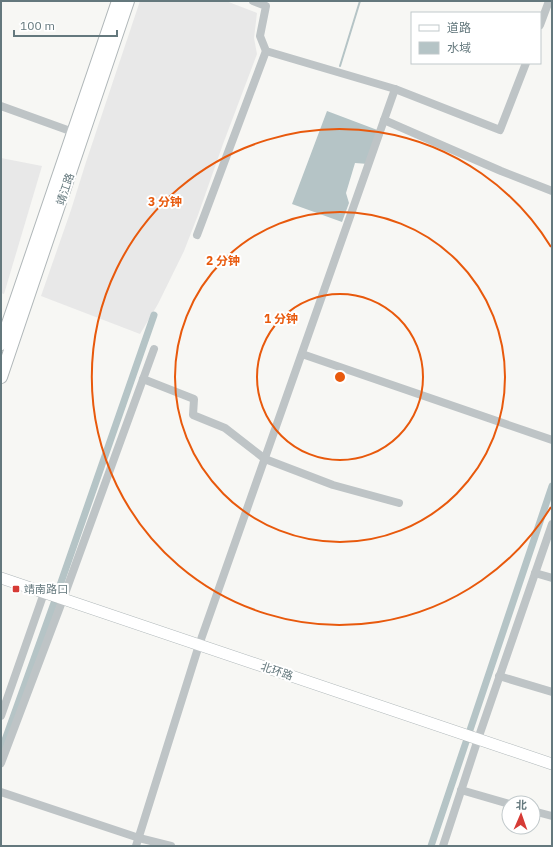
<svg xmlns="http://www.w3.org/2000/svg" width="553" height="847" font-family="'IBM Plex Sans','Noto Sans SC',sans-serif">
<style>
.built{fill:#e8e8e8}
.water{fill:#b5c4c6}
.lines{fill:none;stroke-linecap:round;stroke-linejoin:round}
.stream{stroke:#b5c4c6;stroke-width:2}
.canal{stroke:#b5c4c6;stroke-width:7}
.secondary-casing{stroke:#afb7b9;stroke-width:12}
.primary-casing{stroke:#b0b7b9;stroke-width:14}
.street{stroke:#bec4c6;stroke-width:8}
.secondary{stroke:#fff;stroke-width:11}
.primary{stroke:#fff;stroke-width:12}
.ring{fill:none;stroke:#e8590c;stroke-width:2}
.poi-dot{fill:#d63b36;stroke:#fff;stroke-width:1.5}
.labels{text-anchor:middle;stroke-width:4;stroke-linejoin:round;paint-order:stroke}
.street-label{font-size:11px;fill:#64787d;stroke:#fff}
.poi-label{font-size:11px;fill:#64787d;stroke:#fff;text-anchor:start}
.centre{fill:#e8590c;stroke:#fff;stroke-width:2}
.ring-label{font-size:12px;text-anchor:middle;font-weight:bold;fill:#e8590c;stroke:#fff;stroke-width:4;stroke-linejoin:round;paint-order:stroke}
</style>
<rect width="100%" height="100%" fill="#f7f7f4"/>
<g class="built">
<polygon points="140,1 226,1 257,13 254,38 257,54 223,144 198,215 184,251 158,304 140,334 41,296 71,210 86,162"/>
<polygon points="1,158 42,166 4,294 1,293"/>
</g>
<polygon class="water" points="327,111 380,131 368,164 355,163 346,193 349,203 342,222 292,204"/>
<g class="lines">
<polyline class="stream" points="340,66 360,1"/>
<g class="canal">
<polyline points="58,591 154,315"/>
<polyline points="470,730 552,486"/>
<polyline points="1,751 54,603"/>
<polyline points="431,846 466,742"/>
</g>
<g class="secondary-casing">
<polyline id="secondary" points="1,578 552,764"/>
</g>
<g class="primary-casing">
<g id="primary">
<polyline points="1,344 118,1"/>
<polyline points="1,377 128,1"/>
</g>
</g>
<g class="street">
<polyline points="253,1 266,6 260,36 266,51 395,89 500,130 526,63"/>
<polyline points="540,25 549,1"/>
<polyline points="1,106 73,132"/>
<polyline points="384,120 501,171 552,191"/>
<polyline points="197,235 266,51"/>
<polyline points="302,354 552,440"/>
<polyline points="143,379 194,399 193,415 225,428 265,459 333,485 399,503"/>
<polyline points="535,573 552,578"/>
<polyline points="499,676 552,692"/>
<polyline points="1,716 44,593"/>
<polyline points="1,763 63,599 154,349"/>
<polyline points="461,790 509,804"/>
<polyline points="1,792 139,838 171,846"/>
<polyline points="533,811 552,816"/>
<polyline points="136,846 199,645 395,89"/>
<polyline points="443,846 478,739 552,524"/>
</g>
<use href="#secondary" class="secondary"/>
<use href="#primary" class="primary"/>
</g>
<g class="ring">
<circle cx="340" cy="377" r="83"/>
<circle cx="340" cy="377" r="165"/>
<path d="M551 507A248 248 0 1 1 551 247"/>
</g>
<rect class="poi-dot" x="12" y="585" width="8" height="8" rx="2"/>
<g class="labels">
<g class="street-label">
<text transform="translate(65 189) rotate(-71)" y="4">靖江路</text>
<text transform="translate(277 671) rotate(19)" y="4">北环路</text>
</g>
<g class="poi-label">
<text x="24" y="593">靖南路口</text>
</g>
</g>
<circle cx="340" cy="377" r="6" class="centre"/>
<g class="ring-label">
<text x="165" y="206">3 分钟</text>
<text x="223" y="265">2 分钟</text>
<text x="281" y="323">1 分钟</text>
</g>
<rect width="553" height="847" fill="none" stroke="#64787d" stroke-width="4"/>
<rect x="411" y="12" width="130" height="52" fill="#ffffff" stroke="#c1c9cb"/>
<rect x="419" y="25" width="20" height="6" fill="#ffffff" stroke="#c1c9cb"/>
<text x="447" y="32" font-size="12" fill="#64787d">道路</text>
<rect x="419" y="42" width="20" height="12" fill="#b5c4c6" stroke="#c1c9cb"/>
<text x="447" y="52" font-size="12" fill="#64787d">水域</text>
<g transform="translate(521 815) rotate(2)"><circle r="19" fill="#ffffff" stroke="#c1c9cb"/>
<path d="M0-3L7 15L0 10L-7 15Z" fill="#d63b36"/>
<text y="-6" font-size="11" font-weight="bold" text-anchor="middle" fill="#64787d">北</text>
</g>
<path d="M14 30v6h103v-6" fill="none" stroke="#64787d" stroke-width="2"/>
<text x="20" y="30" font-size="12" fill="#64787d" stroke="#ffffff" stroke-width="3" paint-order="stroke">100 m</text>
</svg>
